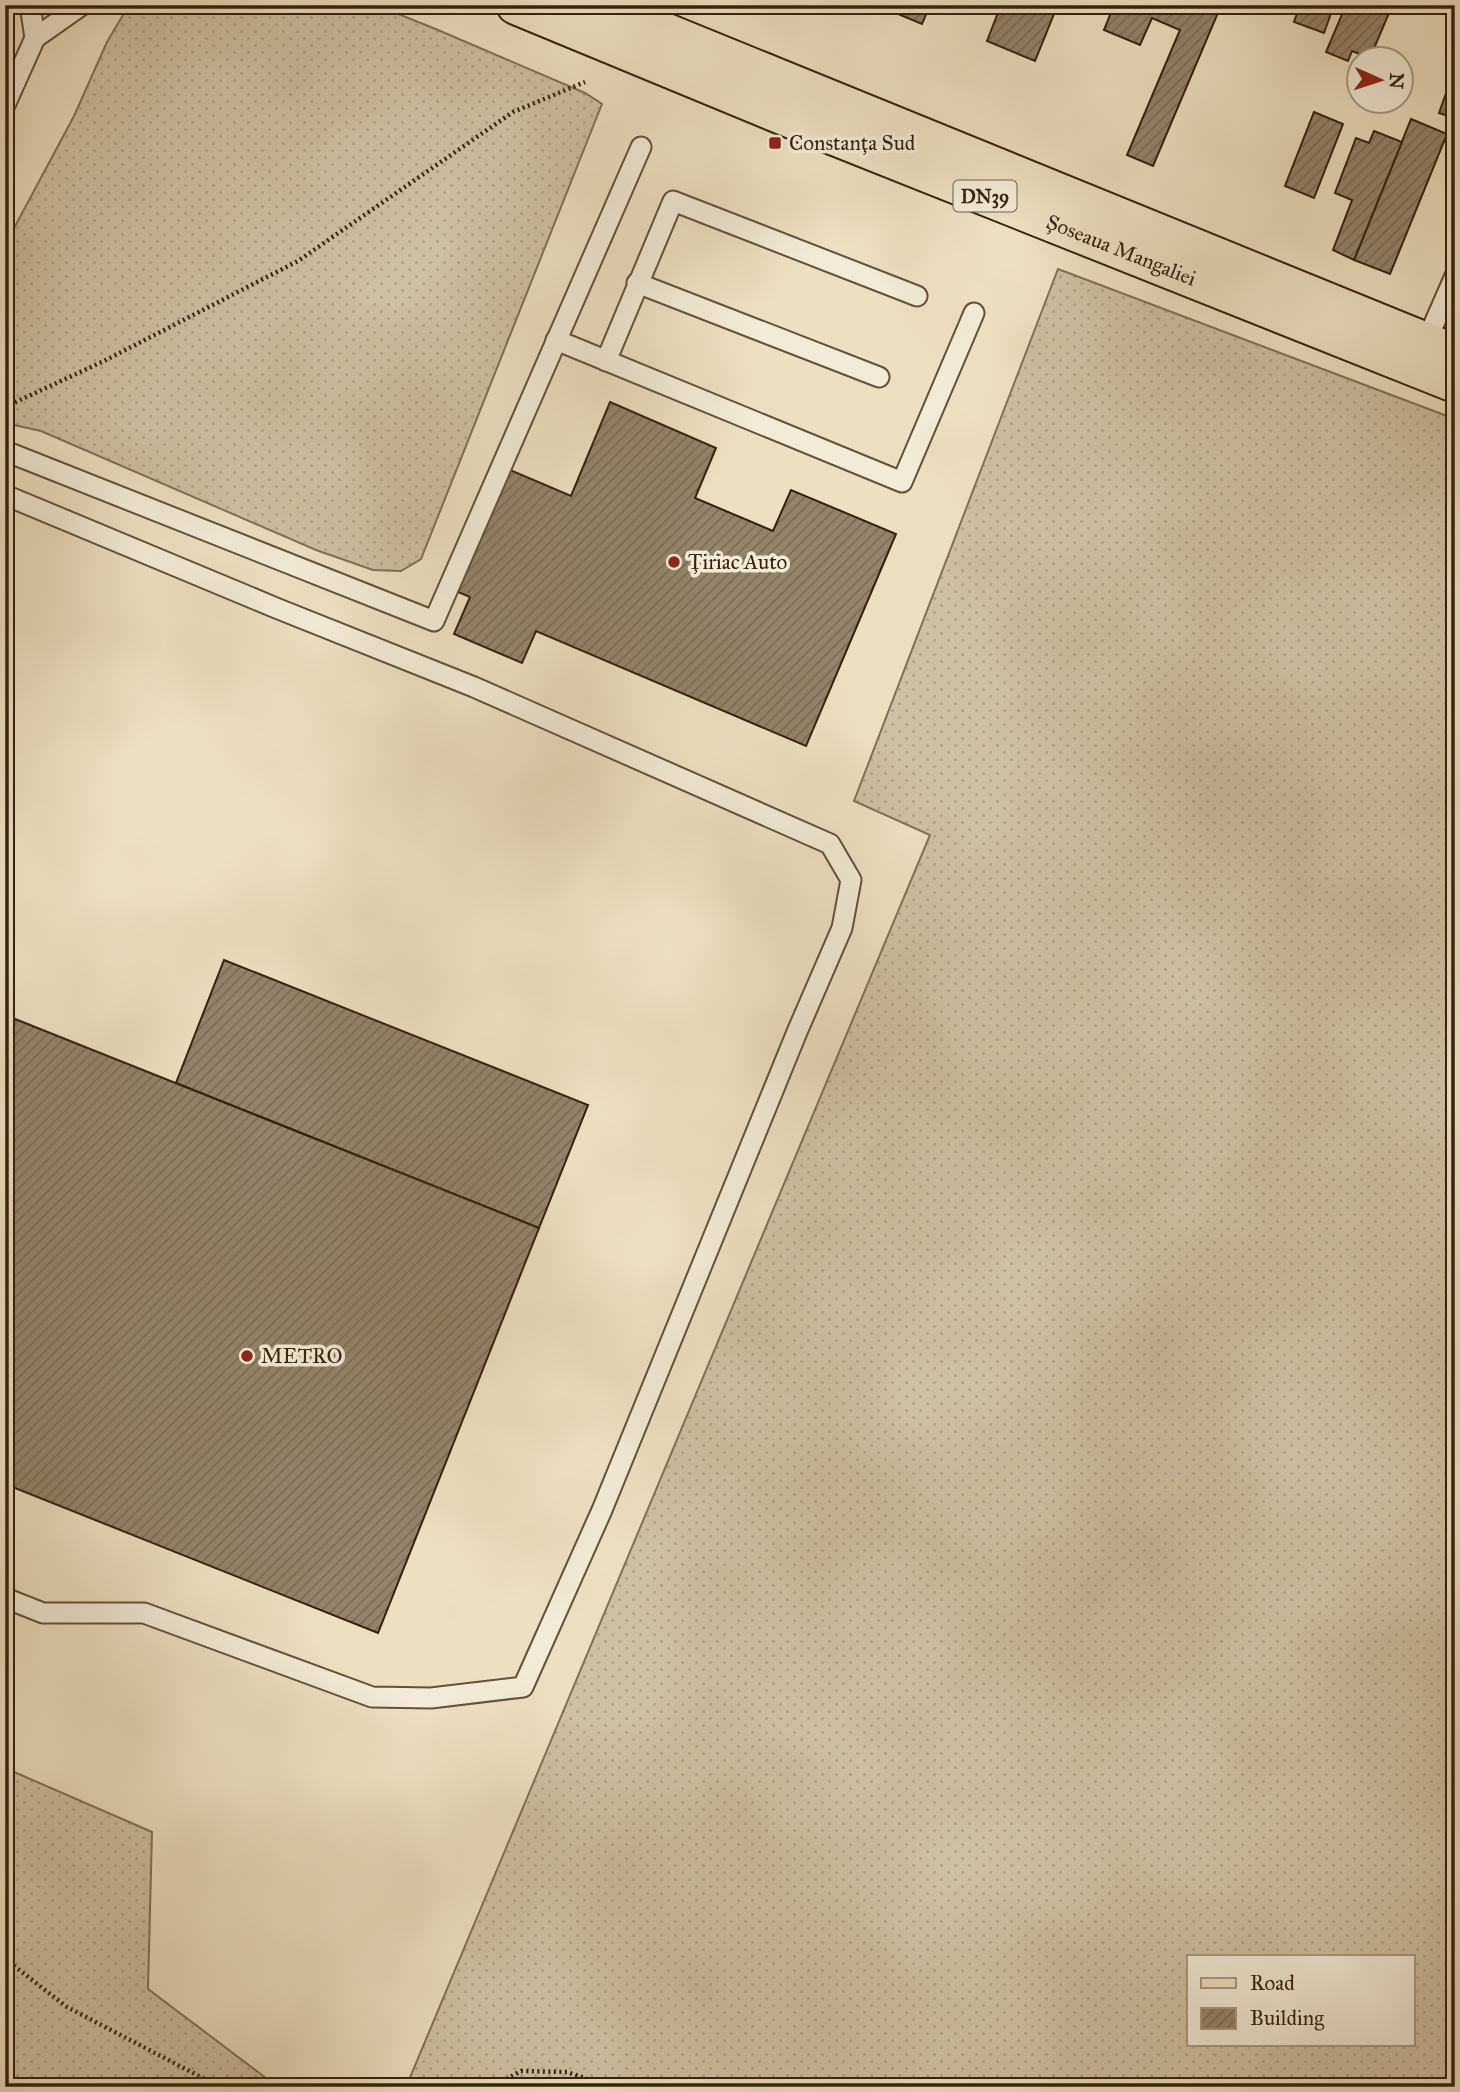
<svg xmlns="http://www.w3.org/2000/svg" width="1460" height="2092" font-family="'IM FELL Great Primer',serif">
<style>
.grass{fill:url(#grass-dots);stroke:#817058;stroke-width:2;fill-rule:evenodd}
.building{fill:url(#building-hatch);stroke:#34210d;stroke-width:2}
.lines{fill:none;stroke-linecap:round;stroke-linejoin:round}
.service-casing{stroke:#62513a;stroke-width:23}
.primary-casing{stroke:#34210d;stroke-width:42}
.path{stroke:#34210d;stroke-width:4.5;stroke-dasharray:2 3.5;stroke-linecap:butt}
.service{stroke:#f3ebd7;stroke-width:19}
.primary{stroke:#ede0c1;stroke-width:38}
.poi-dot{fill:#8f2418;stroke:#f3ebd7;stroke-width:2.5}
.labels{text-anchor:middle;stroke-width:7;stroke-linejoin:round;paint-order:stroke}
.shield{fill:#f3ebd7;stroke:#6d5e4a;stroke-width:2}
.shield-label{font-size:19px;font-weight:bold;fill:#34210d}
.poi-label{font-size:21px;fill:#34210d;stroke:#f3ebd7;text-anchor:start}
.street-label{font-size:21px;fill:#34210d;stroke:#f3ebd7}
</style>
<defs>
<pattern id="grass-dots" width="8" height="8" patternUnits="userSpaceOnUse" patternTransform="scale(1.75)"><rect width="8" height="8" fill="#cec0a2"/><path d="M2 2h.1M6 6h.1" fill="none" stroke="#b2a58a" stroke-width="1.8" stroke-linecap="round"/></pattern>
<pattern id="building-hatch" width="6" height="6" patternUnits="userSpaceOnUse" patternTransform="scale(1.75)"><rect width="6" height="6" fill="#94846b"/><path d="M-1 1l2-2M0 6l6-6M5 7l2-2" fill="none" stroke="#7a6c56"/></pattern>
</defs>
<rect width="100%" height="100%" fill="#ede0c1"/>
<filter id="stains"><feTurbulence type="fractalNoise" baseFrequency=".00286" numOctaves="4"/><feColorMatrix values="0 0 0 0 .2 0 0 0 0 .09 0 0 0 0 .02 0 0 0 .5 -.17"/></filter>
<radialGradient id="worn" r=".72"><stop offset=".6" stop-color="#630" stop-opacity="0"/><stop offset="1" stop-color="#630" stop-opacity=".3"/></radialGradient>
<g class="grass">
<polygon points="129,5 376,5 438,30 585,93 602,104 421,559 401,571 373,570 316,550 41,431 5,423 5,245 74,116 107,42"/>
<path d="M1058,269L1455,419V2087H406L930,835L854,801ZM1189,1957H1413V2045H1189Z"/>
<polygon points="5,1768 152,1832 148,1989 278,2087 5,2087"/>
</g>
<g class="building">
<polygon points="889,5 930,5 922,24 888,10"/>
<polygon points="1001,5 1047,5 1056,9 1035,61 987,41"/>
<polygon points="1114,5 1214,5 1220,8 1153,166 1127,155 1180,30 1152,18 1140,45 1104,30"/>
<polygon points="1300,5 1334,5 1324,33 1294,22"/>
<polygon points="1346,5 1371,5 1389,13 1370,58 1352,51 1348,61 1326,52"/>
<polygon points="1455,68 1455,118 1439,113"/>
<polygon points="1314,112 1343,124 1314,198 1285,186"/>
<polygon points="1411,119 1447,134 1390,274 1354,260"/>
<polygon points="1374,131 1402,142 1354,260 1333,250 1352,200 1335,193 1356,138 1369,143"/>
<polygon points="610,402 716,448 695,498 773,531 791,490 896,534 806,746 536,631 522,663 454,634 470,597 451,589 503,467 571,496"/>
<polygon points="224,960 588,1105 539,1228 176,1083"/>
<polygon points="15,1019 539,1228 378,1633 5,1484 5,1043"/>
</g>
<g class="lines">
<g class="service-casing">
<g id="service">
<polyline points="30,5 35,38"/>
<polyline points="5,105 35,38 82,5"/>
<polyline points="637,283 879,377"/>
<polyline points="556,340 902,482 974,313"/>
<polyline points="1426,342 1455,276"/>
<polyline points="606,361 673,201 917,296"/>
<polyline points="5,451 434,621 641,147"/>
<polyline points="5,495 276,608 474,687 830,844 851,880 842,928 797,1032 602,1510 523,1687 431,1698 372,1697 144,1613 43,1613 5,1598"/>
</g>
</g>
<g class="primary-casing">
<g id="primary">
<path id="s1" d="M516,5L787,117L1455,383"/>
<polyline points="598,5 1455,354"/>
</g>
</g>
<g class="path">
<polyline points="5,407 104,361 298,261 513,112 585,82"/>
<polyline points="5,1959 67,2007 220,2087"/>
<polyline points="492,2087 521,2071 567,2072 610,2087"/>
</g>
<use href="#service" class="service"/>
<use href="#primary" class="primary"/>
</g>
<g class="poi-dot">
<rect x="768" y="136" width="14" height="14" rx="3.5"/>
<circle cx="674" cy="562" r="7"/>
<circle cx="247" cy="1356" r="7"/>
</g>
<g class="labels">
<rect class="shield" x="953.5" y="180.5" width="63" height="31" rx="5"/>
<g class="shield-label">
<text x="985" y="203">DN39</text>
</g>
<g class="poi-label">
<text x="789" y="150">Constanța Sud</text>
<text x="688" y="569">Țiriac Auto</text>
<text x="261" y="1363">METRO</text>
</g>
<g class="street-label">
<text dy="7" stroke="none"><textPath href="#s1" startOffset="653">Șoseaua Mangaliei</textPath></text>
</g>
</g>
<rect width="1460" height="2092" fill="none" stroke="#ede0c1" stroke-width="28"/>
<rect x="7" y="7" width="1446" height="2078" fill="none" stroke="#34210d" stroke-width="3.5"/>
<rect x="14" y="14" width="1432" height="2064" fill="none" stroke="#34210d" stroke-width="2"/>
<rect x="1187" y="1955" width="228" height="91" fill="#f3ebd7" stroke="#a79a86" stroke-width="2"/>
<rect x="1201" y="1978" width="35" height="10" fill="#ede0c1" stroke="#a79a86" stroke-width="2"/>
<text x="1250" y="1990" font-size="21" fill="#34210d">Road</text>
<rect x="1201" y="2008" width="35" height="21" fill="url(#building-hatch)" stroke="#a79a86" stroke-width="2"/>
<text x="1250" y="2025" font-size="21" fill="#34210d">Building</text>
<g transform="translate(1380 80) rotate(93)"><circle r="33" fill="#f3ebd7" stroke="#a79a86" stroke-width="2"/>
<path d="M0-5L12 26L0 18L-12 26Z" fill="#8f2418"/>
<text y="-10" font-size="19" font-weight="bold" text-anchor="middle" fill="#34210d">N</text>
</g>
<rect width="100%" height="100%" filter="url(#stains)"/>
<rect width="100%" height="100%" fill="url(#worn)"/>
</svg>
